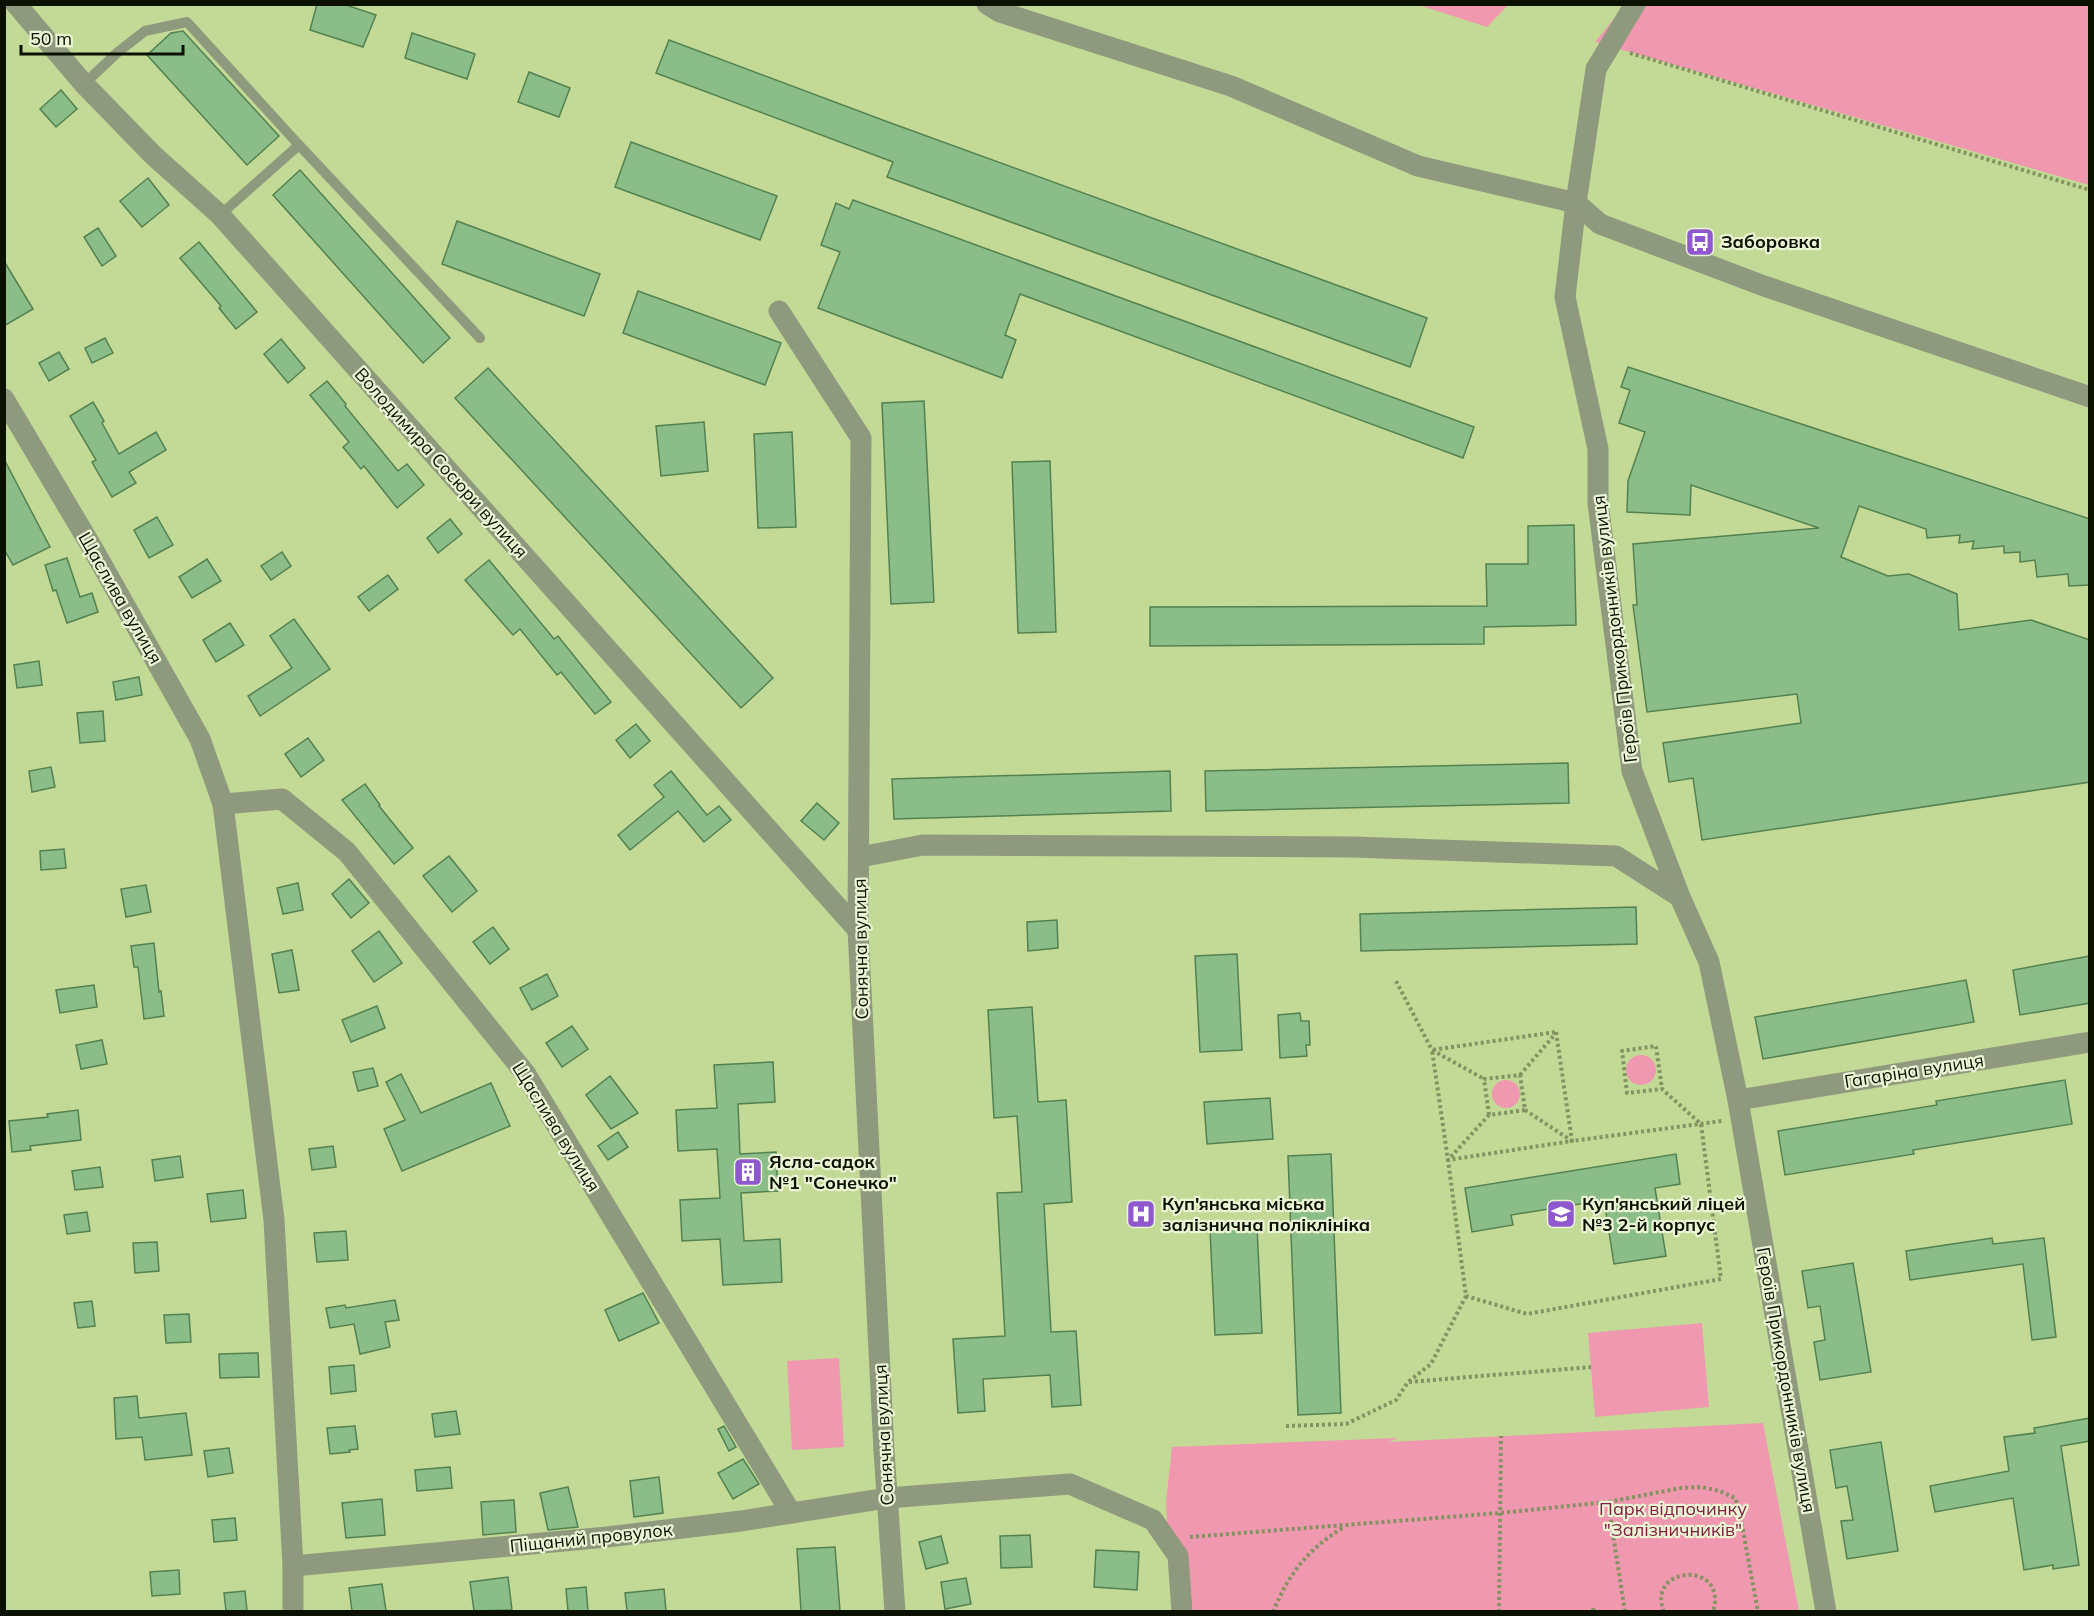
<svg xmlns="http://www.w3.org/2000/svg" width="2094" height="1616" font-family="Mulish,sans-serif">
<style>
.green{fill:#f098af}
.building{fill:#8bbd88;stroke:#538250;stroke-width:1.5}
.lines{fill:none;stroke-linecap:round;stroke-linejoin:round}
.path{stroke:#839362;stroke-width:4;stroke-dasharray:3 3;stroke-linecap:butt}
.service{stroke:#8f997d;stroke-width:10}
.minor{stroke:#8f997d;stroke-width:21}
.labels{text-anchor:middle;stroke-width:4.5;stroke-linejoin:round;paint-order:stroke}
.poi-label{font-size:18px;font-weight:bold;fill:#0a1100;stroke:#eaf5d4;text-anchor:start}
.street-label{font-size:18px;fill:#0a1100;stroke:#eaf5d4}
.park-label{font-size:18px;fill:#821c43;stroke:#eaf5d4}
</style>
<rect width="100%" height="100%" fill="#c3d996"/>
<g class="green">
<polygon points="1419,5 1508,5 1487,27"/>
<polygon points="1625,5 2089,5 2089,185 1595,42"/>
<circle cx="1641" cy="1070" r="15"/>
<circle cx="1506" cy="1094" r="14"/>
<polygon points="1702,1323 1709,1407 1595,1417 1588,1333"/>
<polygon points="839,1358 844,1447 792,1450 787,1361"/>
<polygon points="1763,1423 1799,1611 1172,1611 1166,1502 1172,1447 1398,1438 1389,1442"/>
</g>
<g class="building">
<polygon points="317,4 343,4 376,15 363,47 310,30"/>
<polygon points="183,31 279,136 247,165 147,55 171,33"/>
<polygon points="412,33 475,54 467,79 405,58"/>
<polygon points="669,40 888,122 1427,318 1410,367 887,177 893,162 656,73"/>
<polygon points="529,72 570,88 559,117 518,102"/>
<polygon points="61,90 77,109 56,127 40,109"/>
<polygon points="631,142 777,196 760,240 615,187"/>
<polygon points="300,170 450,338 423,363 273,195"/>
<polygon points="148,178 169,205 142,227 120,201"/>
<polygon points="853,200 1474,427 1463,458 1020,294 1005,335 1016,340 1002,378 818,308 840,252 821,245 836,203 849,209"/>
<polygon points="457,221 600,274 584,316 442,264"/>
<polygon points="98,228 116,256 102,266 84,237"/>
<polygon points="199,242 257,312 236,329 219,308 221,306 180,258"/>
<polygon points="4,261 33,309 4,326"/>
<polygon points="638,291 781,343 765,385 623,333"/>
<polygon points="105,338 113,353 92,363 85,348"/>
<polygon points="281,339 305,368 288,383 264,354"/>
<polygon points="59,352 69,369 49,381 39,363"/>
<polygon points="1628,367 2090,519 2090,585 2069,586 2068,574 2037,577 2035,560 2020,562 2020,552 2004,553 2004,546 1972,549 1974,541 1959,543 1960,535 1927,538 1926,529 1859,506 1841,557 1888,576 1909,574 1957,594 1959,630 2031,620 2090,640 2090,782 1702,840 1693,778 1669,782 1663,743 1801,723 1797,694 1647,712 1633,605 1637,605 1633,544 1819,528 1691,485 1690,515 1627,512 1628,481 1645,432 1619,423 1630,390 1621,387"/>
<polygon points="488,368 773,678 741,708 455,398"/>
<polygon points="327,381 346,404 345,406 398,471 407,464 424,485 397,508 364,466 361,469 343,447 349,442 310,395"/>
<polygon points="924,401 934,602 891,604 882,403"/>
<polygon points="93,402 104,421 102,423 119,454 156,432 166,450 129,472 136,483 112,497 92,462 96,460 70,416"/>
<polygon points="704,422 708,471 661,476 656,426"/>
<polygon points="792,432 796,527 758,528 754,434"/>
<polygon points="4,459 50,547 13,565 4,549"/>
<polygon points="1050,461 1056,632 1018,633 1012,462"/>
<polygon points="157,517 173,545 149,558 134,530"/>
<polygon points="450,519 462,534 438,553 427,538"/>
<polygon points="1574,525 1576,625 1484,627 1484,644 1150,646 1150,607 1487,606 1486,564 1528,564 1528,526"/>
<polygon points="282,552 291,566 271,580 261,566"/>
<polygon points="67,558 80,597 92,593 98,612 67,623 56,590 53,591 45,565"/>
<polygon points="207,559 221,581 192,598 179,577"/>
<polygon points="489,560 554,639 558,636 611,702 595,714 561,672 557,675 520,629 513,635 465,580"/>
<polygon points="388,575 398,589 369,611 358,597"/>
<polygon points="294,619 330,669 260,716 248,696 292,668 270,636"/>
<polygon points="230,623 244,645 216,662 203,640"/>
<polygon points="39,661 42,685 17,688 14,665"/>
<polygon points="139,677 142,695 116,700 113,682"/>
<polygon points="103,711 105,741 80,743 77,713"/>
<polygon points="636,724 650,741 630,758 616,740"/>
<polygon points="308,738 324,760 301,777 285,754"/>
<polygon points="1568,763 1569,803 1206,811 1205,771"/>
<polygon points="51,767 55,787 32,792 29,771"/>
<polygon points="671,771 707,815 719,806 731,820 704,842 678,811 630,850 618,835 664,797 654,785"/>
<polygon points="1170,771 1171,811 894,819 892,779"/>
<polygon points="365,784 380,805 379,806 413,848 394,864 342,800"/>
<polygon points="817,803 839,823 824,840 801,821"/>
<polygon points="64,849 66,868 41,870 40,851"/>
<polygon points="449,856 477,891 452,912 423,876"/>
<polygon points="349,879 369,903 351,918 332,894"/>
<polygon points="298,883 303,910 283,914 277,888"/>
<polygon points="146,885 151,912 126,917 121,889"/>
<polygon points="1636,907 1637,944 1361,951 1360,914"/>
<polygon points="1057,920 1058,948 1028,951 1027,922"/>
<polygon points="493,927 509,949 490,964 473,942"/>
<polygon points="379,931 402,963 374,982 352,951"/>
<polygon points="154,943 159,992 161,991 164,1016 144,1019 138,967 134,967 131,946"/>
<polygon points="292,950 299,990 279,993 272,954"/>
<polygon points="1237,954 1242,1050 1200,1052 1195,956"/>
<polygon points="2090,956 2090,1003 2020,1015 2013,970"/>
<polygon points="547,974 558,996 532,1010 520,988"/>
<polygon points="1966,980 1974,1022 1763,1059 1755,1017"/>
<polygon points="94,985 97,1007 60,1013 56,990"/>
<polygon points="377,1006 385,1028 351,1042 342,1020"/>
<polygon points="1032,1007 1038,1102 1066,1100 1072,1202 1044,1204 1051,1332 1076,1331 1081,1405 1052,1407 1050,1375 983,1379 985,1411 958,1413 953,1339 1005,1336 997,1193 1022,1192 1017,1116 994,1118 988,1010"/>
<polygon points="1300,1013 1301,1021 1309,1021 1310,1045 1306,1045 1307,1056 1280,1058 1278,1015"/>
<polygon points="572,1026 588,1049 562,1067 546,1043"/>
<polygon points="102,1040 107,1064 81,1069 76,1045"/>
<polygon points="773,1062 775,1102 738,1104 740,1154 776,1152 778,1191 741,1193 744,1241 780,1239 782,1282 723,1285 720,1239 682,1241 680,1200 720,1198 717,1149 678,1151 676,1110 717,1108 714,1065"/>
<polygon points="373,1068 378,1086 358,1091 353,1072"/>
<polygon points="401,1074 421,1113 491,1083 510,1126 402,1171 384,1129 405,1120 386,1082"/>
<polygon points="610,1076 638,1113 611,1129 586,1095"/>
<polygon points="2065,1080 2072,1124 1913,1150 1914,1154 1785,1175 1778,1131 1937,1105 1936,1101"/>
<polygon points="1270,1098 1273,1139 1207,1144 1204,1102"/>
<polygon points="78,1110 81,1140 30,1146 31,1150 12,1152 9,1121 48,1117 47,1114"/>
<polygon points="618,1132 628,1147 608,1160 598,1146"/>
<polygon points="333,1146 336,1167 312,1170 309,1149"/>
<polygon points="1331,1154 1341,1413 1298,1415 1288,1156"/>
<polygon points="1676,1154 1680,1184 1655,1188 1666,1256 1614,1264 1604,1200 1511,1215 1513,1225 1472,1232 1465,1188"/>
<polygon points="180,1156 183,1177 155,1181 152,1160"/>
<polygon points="100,1167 103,1187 75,1190 72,1171"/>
<polygon points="243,1190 246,1218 211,1222 207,1194"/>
<polygon points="87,1212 90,1231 67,1234 64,1215"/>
<polygon points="1257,1227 1262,1333 1215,1335 1210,1229"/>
<polygon points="346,1231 348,1260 317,1262 314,1233"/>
<polygon points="1992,1238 1993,1244 2044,1238 2056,1337 2032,1340 2023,1264 1910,1280 1906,1251"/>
<polygon points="157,1242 159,1271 135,1273 133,1243"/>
<polygon points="1853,1263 1871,1372 1820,1380 1814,1342 1825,1340 1820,1306 1808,1308 1802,1271"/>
<polygon points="643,1293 659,1323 619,1341 605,1310"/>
<polygon points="395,1300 399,1320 385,1322 390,1347 360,1354 354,1324 330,1328 326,1308 345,1305 346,1308"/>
<polygon points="92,1301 95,1326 78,1328 74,1303"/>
<polygon points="189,1314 191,1342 166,1343 164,1315"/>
<polygon points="258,1353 259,1377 220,1378 219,1354"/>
<polygon points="354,1365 356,1391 331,1394 329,1367"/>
<polygon points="137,1396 139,1418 186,1413 192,1455 145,1460 142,1437 116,1439 114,1398"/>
<polygon points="456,1411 460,1434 435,1437 432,1414"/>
<polygon points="2090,1418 2090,1441 2061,1446 2079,1565 2053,1569 2053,1565 2024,1570 2013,1498 1935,1512 1930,1486 2009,1471 2004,1437 2035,1433 2034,1428"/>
<polygon points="355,1426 358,1449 349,1450 350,1452 330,1454 327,1428"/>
<polygon points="724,1426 736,1447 729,1451 718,1429"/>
<polygon points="1881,1442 1898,1551 1847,1559 1841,1521 1853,1520 1847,1486 1836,1488 1830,1450"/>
<polygon points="229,1448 233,1473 208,1477 204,1451"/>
<polygon points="743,1459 759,1484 733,1499 718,1473"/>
<polygon points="450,1467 452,1488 417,1491 415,1470"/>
<polygon points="659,1477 663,1513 634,1517 630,1481"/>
<polygon points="568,1487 578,1527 548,1530 540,1493"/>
<polygon points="382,1499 385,1535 346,1538 342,1503"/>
<polygon points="514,1500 516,1532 483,1535 481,1502"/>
<polygon points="235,1518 237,1540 214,1542 212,1520"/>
<polygon points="1030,1535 1032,1567 1001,1568 1000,1536"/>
<polygon points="941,1536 948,1563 926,1569 919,1542"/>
<polygon points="835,1547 840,1611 801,1611 797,1549"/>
<polygon points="1096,1550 1139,1552 1137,1590 1094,1587"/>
<polygon points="179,1570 180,1594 152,1596 150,1572"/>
<polygon points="508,1577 512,1610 474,1611 470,1582"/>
<polygon points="966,1578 971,1604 945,1609 941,1582"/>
<polygon points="382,1584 386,1611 352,1611 349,1588"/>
<polygon points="586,1587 588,1611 568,1611 566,1589"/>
<polygon points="664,1589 666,1611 627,1611 625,1593"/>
<polygon points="245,1591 247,1611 226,1611 224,1593"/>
</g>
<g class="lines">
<g class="path">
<polyline points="1630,53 2090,190"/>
<polyline points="1396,981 1432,1050 1484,1079"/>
<polygon points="1556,1032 1572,1141 1448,1160 1432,1050"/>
<polyline points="1520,1075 1556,1033"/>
<polyline points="1525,1110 1572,1141 1722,1121"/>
<polyline points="1489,1115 1484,1079 1520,1075 1525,1110 1489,1115 1448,1160 1466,1296 1527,1314 1721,1279 1701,1124 1662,1089 1627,1093 1622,1051 1656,1046 1662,1089"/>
<polyline points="1409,1382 1591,1367"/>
<polyline points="1286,1426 1346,1424 1396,1400 1408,1382 1431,1364 1466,1296"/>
<polyline points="1608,1502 1625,1612"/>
<polyline points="1190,1537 1500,1513 1608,1502 1681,1488 1701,1487 1720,1491 1735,1498 1739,1509 1758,1612"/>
<polyline points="1593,1608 1594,1612"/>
<path d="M1273,1612C1289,1573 1308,1549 1344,1527"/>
<polyline points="1499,1612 1501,1436"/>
<path d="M1664,1612C1645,1565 1729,1560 1713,1612"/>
</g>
<g class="service">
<polyline points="84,84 118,52 145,31 187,22 299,145"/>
<polyline points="220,215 299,145 480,338"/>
</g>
<g class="minor">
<polyline points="16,4 84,84 153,155 220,215 858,930"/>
<polyline points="987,4 1000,12 1231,86 1418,166 1576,203 1565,297 1598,449 1598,503 1632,771 1680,897 1709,962 1738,1100 1826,1612"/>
<polyline points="1635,4 1596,69 1576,203 1600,224 1764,286 2090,397"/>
<polyline points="779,311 861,438 858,930 884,1451 895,1612"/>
<polyline points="4,399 93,549 200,739 223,804 274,1220 293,1566 293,1612"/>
<polyline points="223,804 282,799 347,852 525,1073 791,1513"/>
<polyline points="860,857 923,845 1353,847 1616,856 1680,897"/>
<polyline points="1738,1100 2090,1042"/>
<polyline points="293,1566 607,1537 741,1521 887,1498 1070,1484 1153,1520 1178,1556 1182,1612"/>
</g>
</g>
<defs>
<g id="bus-square" transform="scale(1.5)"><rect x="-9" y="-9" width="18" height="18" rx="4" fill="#9058cf" stroke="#eaf5d4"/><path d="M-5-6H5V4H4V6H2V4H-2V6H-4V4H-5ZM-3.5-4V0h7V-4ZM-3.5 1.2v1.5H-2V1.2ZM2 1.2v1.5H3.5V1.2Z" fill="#fff"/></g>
<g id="building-square" transform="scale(1.5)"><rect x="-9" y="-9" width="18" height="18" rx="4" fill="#9058cf" stroke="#eaf5d4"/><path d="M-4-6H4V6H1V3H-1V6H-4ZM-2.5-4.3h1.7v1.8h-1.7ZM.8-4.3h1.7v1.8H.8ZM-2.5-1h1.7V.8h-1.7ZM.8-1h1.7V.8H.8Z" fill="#fff"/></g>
<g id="hospital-square" transform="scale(1.5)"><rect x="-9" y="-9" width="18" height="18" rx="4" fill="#9058cf" stroke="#eaf5d4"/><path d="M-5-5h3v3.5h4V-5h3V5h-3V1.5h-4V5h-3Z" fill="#fff"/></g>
<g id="school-square" transform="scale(1.5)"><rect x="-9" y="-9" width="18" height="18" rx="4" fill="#9058cf" stroke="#eaf5d4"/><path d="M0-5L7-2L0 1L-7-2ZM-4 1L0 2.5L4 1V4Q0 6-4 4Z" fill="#fff"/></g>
</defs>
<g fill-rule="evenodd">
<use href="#bus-square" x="1700" y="242"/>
<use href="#building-square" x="748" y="1172"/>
<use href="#hospital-square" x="1141" y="1214"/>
<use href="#school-square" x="1561" y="1214"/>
</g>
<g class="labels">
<g class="poi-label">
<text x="1721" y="248">Заборовка</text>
<text x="769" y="1168">Ясла-садок<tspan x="769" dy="21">№1 "Сонечко"</tspan></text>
<text x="1162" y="1210">Куп'янська міська<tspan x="1162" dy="21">залізнична поліклініка</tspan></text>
<text x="1582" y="1210">Куп'янський ліцей<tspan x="1582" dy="21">№3 2-й корпус</tspan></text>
</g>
<g class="street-label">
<text transform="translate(441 463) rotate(48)" y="6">Володимира Сосюри вулиця</text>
<text transform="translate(120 598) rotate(60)" y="6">Щаслива вулиця</text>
<text transform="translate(1615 629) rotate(-97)" y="6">Героїв Прикордонників вулиця</text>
<text transform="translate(861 949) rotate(-91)" y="6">Сонячна вулиця</text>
<text transform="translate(1914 1071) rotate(-9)" y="6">Гагаріна вулиця</text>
<text transform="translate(556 1127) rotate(58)" y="6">Щаслива вулиця</text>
<text transform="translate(1786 1380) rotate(80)" y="6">Героїв Прикордонників вулиця</text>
<text transform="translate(884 1435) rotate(-93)" y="6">Сонячна вулиця</text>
<text transform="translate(591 1538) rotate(-6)" y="6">Піщаний провулок</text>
</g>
<g class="park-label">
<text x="1673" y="1515">Парк відпочинку<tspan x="1673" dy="21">"Залізничників"</tspan></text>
</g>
</g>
<rect width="2094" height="1616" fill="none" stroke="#0a1100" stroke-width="12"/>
<path d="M21 45v9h162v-9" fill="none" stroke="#0a1100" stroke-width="3"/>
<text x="30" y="45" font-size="18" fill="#0a1100" stroke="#eaf5d4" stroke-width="4.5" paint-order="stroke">50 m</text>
</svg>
